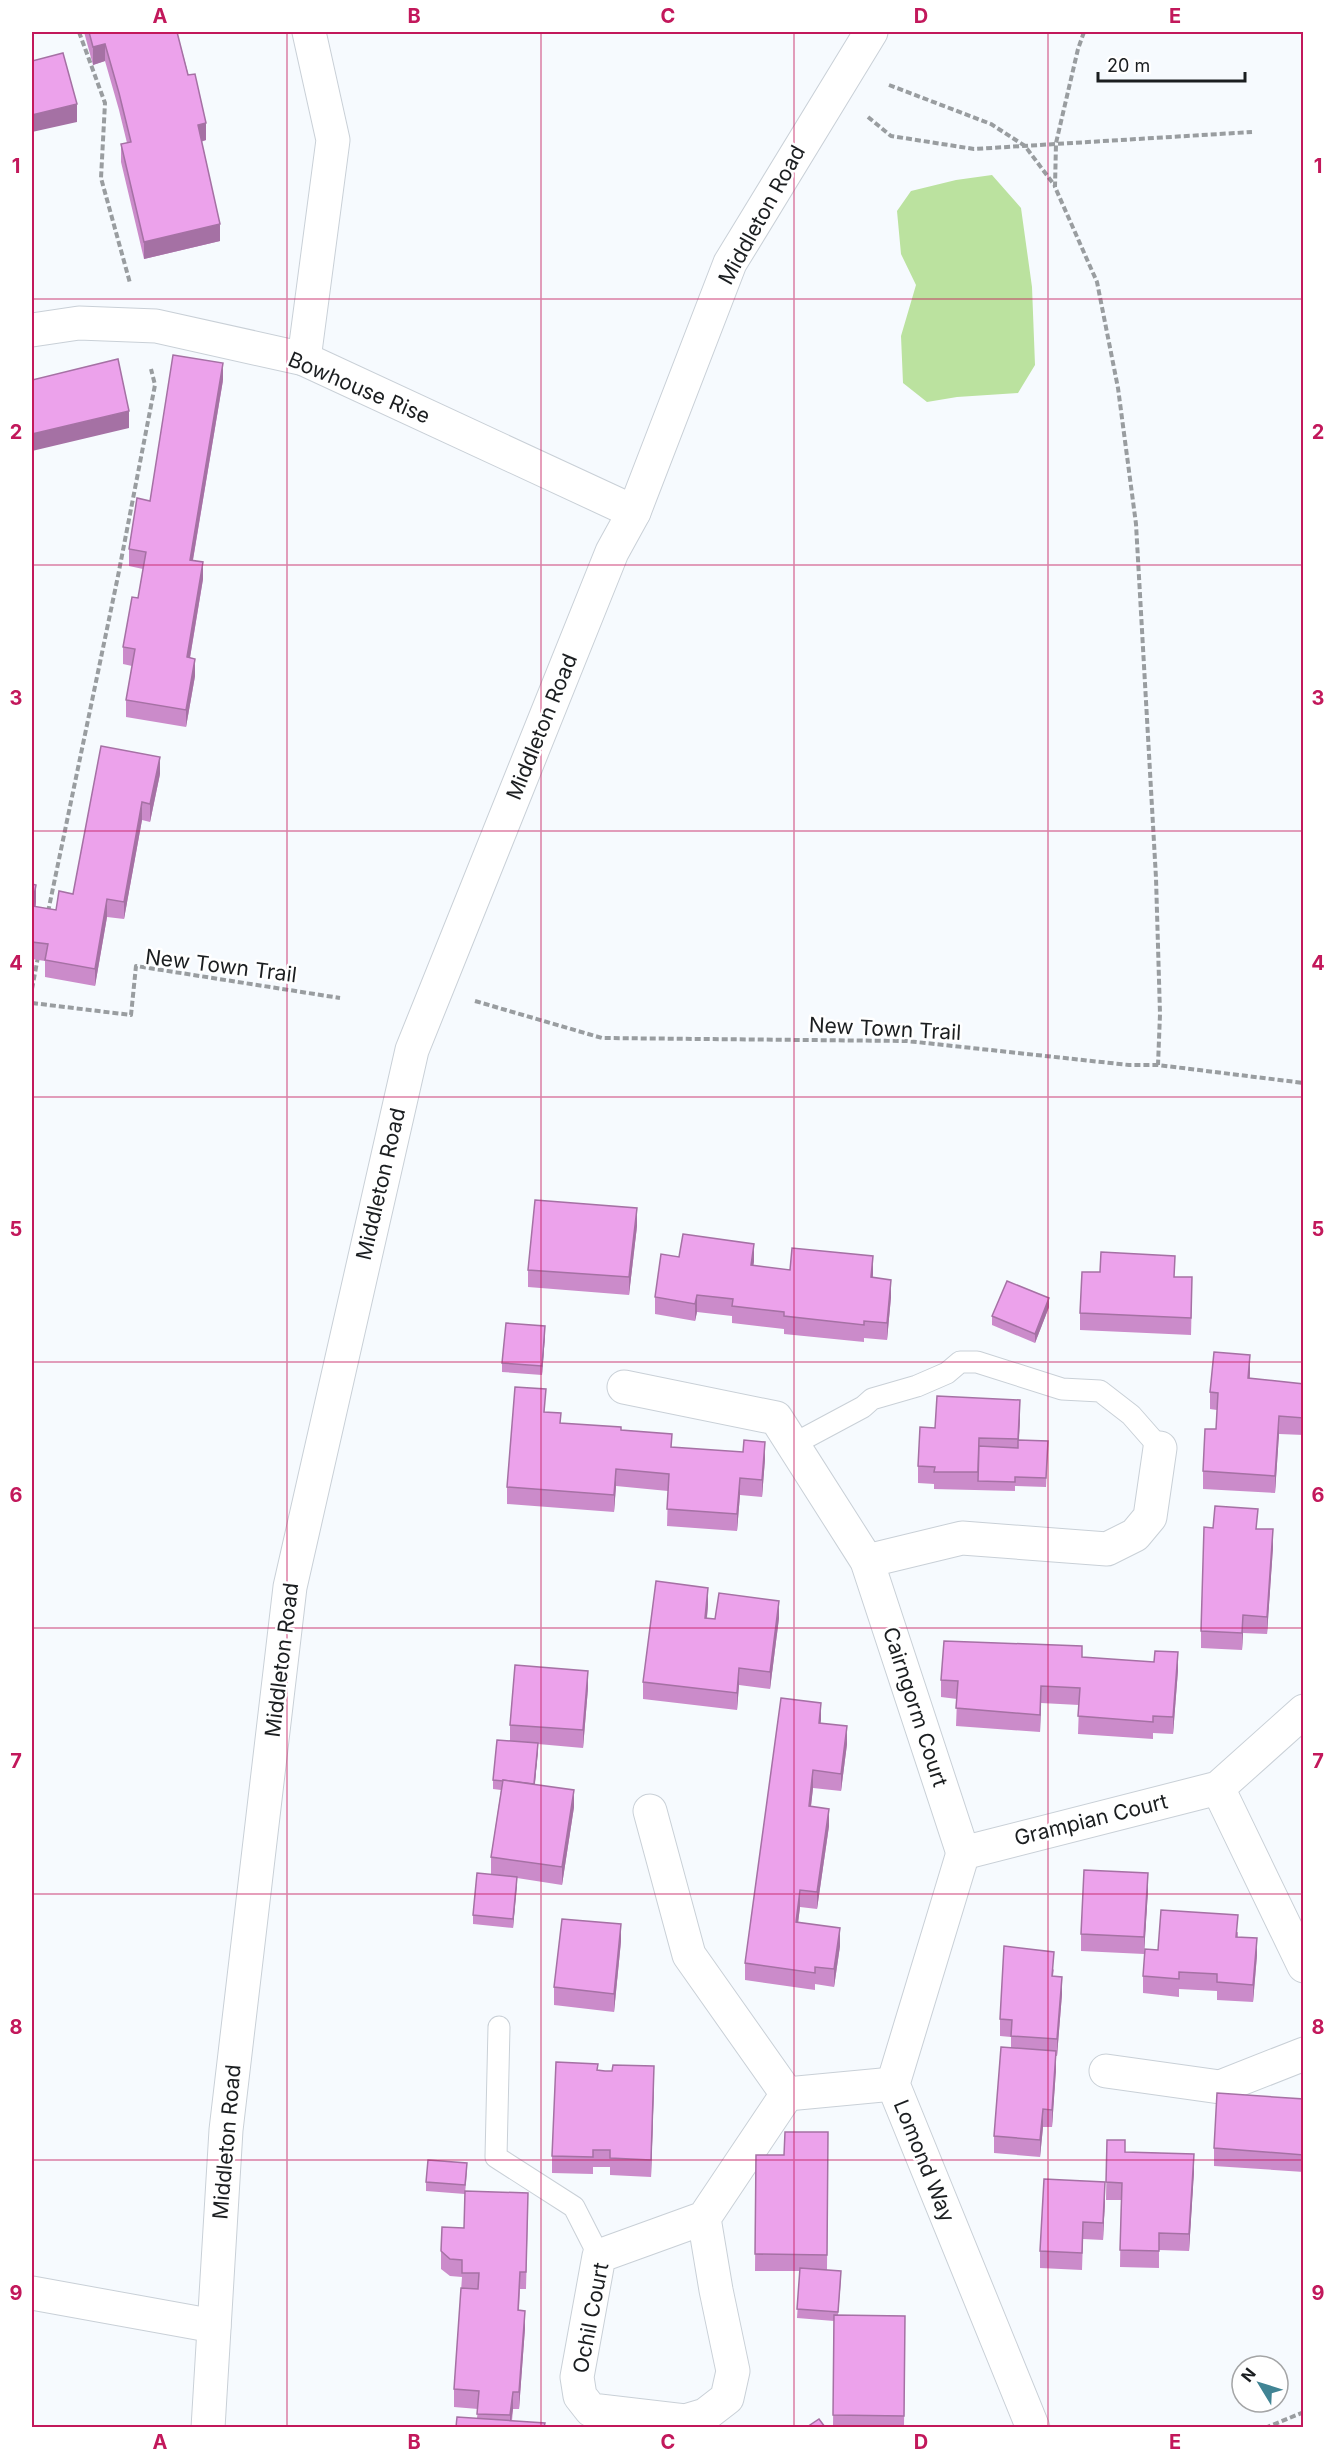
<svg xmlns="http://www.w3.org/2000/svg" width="1335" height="2459" font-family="Inter,sans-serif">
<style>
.green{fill:#bbe29f}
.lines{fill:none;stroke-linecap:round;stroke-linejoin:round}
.service-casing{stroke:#c9d0d7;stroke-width:23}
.minor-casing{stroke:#c9d0d7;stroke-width:35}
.secondary-casing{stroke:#c9d0d7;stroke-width:35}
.path{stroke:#999da0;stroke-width:4;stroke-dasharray:6 3;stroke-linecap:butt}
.service{stroke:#fff;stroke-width:21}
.minor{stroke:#fff;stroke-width:33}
.secondary{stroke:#fff;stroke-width:33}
.wall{fill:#cb8bca}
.shaded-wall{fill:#a571a4}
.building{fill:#eca2eb;stroke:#a571a4;stroke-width:1.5}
.grid{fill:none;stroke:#c2185b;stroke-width:1.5;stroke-opacity:0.55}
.labels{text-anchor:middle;stroke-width:5;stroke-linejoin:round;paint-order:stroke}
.street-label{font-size:21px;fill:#1b1e20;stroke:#fff}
.neatline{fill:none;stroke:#c2185b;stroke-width:2}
.grid-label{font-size:20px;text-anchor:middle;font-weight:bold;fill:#c2185b}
</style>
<rect width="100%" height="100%" fill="#f6fafe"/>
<polygon class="green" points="992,175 1021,208 1032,287 1035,365 1018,393 957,397 927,402 903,383 901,336 916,285 901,254 897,211 911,191 956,180"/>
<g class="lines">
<g class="service-casing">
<g id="service">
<polyline points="792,1445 863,1407 872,1399 917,1386 947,1373 960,1362 977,1362 1062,1389 1100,1391 1131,1415 1160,1448"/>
<polyline points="499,2027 496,2157 574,2207 599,2256"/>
</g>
</g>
<g class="minor-casing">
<g id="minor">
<polyline points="32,330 79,323 156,326 304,359 634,512"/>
<polyline points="304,359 333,140 309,32"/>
<polyline points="624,1387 776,1418 867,1561 963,1853"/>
<polyline points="867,1561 962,1538 1107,1549 1135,1535 1150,1517 1160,1448"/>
<polyline points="1218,1788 1304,1966"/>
<polyline points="650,1811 689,1955 787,2094 893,2084"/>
<polyline points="963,1853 893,2084 1033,2428"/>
<polyline points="963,1853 1218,1788 1304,1711"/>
<polyline points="1106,2071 1220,2087 1304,2054"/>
<polyline points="704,2218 599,2256 577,2377 580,2396 591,2410 685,2421 705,2415 727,2398 733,2371 716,2290 704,2218 787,2094"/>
<polyline points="32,2293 214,2326"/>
</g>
</g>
<g class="secondary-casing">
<polyline id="secondary" points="208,2428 226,2130 290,1587 412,1050 612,552 634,512 730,263 871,32"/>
</g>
<g class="path">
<polyline points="79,32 105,103 101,178 130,283"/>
<polyline points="1084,32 1078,49 1056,143 1055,187 1097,282 1118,388 1136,524 1156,878 1160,1014 1158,1065"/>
<polyline points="889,85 991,124 1025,146 1055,186"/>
<polyline points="868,117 891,136 974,149 1252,132"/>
<polyline points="48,912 118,576 155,385 151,369"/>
<polyline points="32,989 38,957"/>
<polyline points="475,1001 602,1038 907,1041 1129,1065 1158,1065 1304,1083"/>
<polyline points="32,1003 131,1015 136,966 340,998"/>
<polyline points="1265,2428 1304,2412"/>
</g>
<use href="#service" class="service"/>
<use href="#minor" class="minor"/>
<use href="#secondary" class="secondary"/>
</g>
<g class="wall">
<polygon points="84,32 177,32 206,140 201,142 220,241 144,259 121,162 121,144 127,143 119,110 105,61 93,65"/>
<polygon points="223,380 193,560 203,579 190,658 195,676 186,727 126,717 126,700 132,666 123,664 123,647 138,598 143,569 129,566 129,549 150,501"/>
<polygon points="160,774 150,822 142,820 124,919 107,917 95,986 45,977 45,961 32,959 32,884 36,902 36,907 56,910 73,894"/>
<polygon points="637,1226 629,1295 528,1287 528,1270"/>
<polygon points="679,1257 754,1261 753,1266 790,1270 873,1273 873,1278 891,1297 887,1340 864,1338 864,1342 784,1334 784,1329 732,1323 732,1316 697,1312 695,1321 655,1314 655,1297"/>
<polygon points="1175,1277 1192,1294 1191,1335 1080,1330 1080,1313"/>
<polygon points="1049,1307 1035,1343 992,1325 992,1316"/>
<polygon points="545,1335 542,1375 502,1372 502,1363"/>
<polygon points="1250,1372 1250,1378 1304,1384 1304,1435 1279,1434 1275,1493 1203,1489 1203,1471 1216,1429 1217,1410 1210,1409 1210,1392"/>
<polygon points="545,1412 561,1423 621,1430 672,1447 765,1459 762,1497 740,1495 737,1531 667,1526 668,1491 616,1486 614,1512 507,1504 507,1487"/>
<polygon points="1020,1417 1019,1440 1048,1441 1046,1487 1015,1486 1015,1491 934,1489 934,1484 918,1483 918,1466 935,1428"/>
<polygon points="1213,1528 1257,1529 1273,1547 1267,1634 1243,1633 1242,1650 1201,1648 1201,1631"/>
<polygon points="708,1605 707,1618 715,1619 779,1618 770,1689 739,1685 737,1710 643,1699 643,1682"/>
<polygon points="1082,1657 1178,1670 1173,1734 1153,1733 1153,1739 1078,1734 1079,1705 1041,1703 1040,1732 956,1726 957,1699 941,1697 941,1680"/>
<polygon points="588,1688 583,1748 538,1744 535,1784 574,1807 562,1885 517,1878 513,1928 473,1924 473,1915 491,1874 491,1857 501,1790 493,1789 493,1780 510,1741 510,1725"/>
<polygon points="821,1723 847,1744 841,1791 813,1788 811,1806 829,1826 817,1909 800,1907 798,1923 840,1946 834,1987 815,1984 815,1990 745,1980 745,1963"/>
<polygon points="1148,1890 1144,1954 1081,1951 1081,1934"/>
<polygon points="1238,1932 1238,1937 1257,1955 1253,2002 1217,2000 1217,1991 1179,1989 1179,1997 1143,1993 1143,1976 1158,1950"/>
<polygon points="621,1941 614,2012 554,2005 554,1987"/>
<polygon points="1054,1969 1053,1976 1062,1994 1057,2056 1056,2056 1056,2069 1052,2127 1043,2127 1040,2157 994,2153 994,2136 1011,2048 1011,2037 1000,2036 1000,2019"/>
<polygon points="598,2070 654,2084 651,2177 610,2175 610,2167 593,2167 593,2174 552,2173 552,2156"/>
<polygon points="1304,2099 1304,2172 1214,2166 1214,2148"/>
<polygon points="828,2132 827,2270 841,2280 838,2315 905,2316 904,2427 833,2427 834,2321 797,2318 800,2271 755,2271 756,2155 784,2155"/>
<polygon points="1107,2140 1125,2152 1194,2171 1189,2251 1159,2250 1159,2268 1120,2267 1121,2200 1106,2200"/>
<polygon points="467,2172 465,2194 426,2191 426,2182"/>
<polygon points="1105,2199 1103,2240 1083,2239 1082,2270 1040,2268 1040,2251"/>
<polygon points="528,2210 526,2289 520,2289 519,2310 525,2328 519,2409 513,2409 512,2421 545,2427 477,2418 478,2409 454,2407 454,2389 462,2277 450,2276 441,2269 441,2251 464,2228"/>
</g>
<g class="shaded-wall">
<polygon points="105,44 105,61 93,65 93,47"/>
<polygon points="77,104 77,122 32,132 32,115"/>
<polygon points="206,123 206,140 198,142 198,125"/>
<polygon points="220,224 220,241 144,259 144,242"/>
<polygon points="223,363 223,380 190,577 190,560"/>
<polygon points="129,411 129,428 32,451 32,434"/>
<polygon points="203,562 203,579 187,675 187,657"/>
<polygon points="195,659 195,676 186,727 186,710"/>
<polygon points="160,757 160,774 150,822 150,804"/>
<polygon points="142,802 142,820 124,919 124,902"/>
<polygon points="36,885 36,902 32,923 32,906"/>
<polygon points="107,899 107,917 95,986 95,969"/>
<polygon points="637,1208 637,1226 629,1295 629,1277"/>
<polygon points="754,1244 754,1261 751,1283 751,1265"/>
<polygon points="873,1256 873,1273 871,1295 871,1277"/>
<polygon points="891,1280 891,1297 887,1340 887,1323"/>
<polygon points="697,1295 697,1312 695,1321 695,1304"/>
<polygon points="1049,1298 1049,1307 1035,1343 1035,1334"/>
<polygon points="545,1326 545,1335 542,1375 542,1366"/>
<polygon points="1250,1355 1250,1372 1248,1395 1248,1378"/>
<polygon points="1020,1400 1020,1417 1018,1456 1018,1439"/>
<polygon points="1279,1416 1279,1434 1275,1493 1275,1476"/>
<polygon points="765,1442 765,1459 762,1497 762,1480"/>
<polygon points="616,1469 616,1486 614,1512 614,1495"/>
<polygon points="740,1478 740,1495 737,1531 737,1514"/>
<polygon points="1273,1529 1273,1547 1267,1634 1267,1617"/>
<polygon points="708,1588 708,1605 705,1635 705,1618"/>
<polygon points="779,1601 779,1618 770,1689 770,1672"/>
<polygon points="1243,1615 1243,1633 1242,1650 1242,1633"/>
<polygon points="1178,1652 1178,1670 1173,1734 1173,1717"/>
<polygon points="739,1668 739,1685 737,1710 737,1693"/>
<polygon points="588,1671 588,1688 583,1748 583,1730"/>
<polygon points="1041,1686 1041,1703 1040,1732 1040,1715"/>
<polygon points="821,1703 821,1720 819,1740 819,1723"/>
<polygon points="847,1726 847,1744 841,1791 841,1774"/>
<polygon points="538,1743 538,1752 534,1792 534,1784"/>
<polygon points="813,1770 813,1788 809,1823 809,1806"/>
<polygon points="574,1790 574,1807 562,1885 562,1867"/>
<polygon points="829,1809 829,1826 817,1909 817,1892"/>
<polygon points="1148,1873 1148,1890 1144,1954 1144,1937"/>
<polygon points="517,1877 517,1886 513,1928 513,1919"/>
<polygon points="800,1890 800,1907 796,1939 796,1922"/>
<polygon points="621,1924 621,1941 614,2012 614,1994"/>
<polygon points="840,1928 840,1946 834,1987 834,1969"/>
<polygon points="1257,1938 1257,1955 1253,2002 1253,1985"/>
<polygon points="1062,1977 1062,1994 1057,2056 1057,2039"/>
<polygon points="1056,2051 1056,2069 1052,2127 1052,2110"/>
<polygon points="654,2066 654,2084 651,2177 651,2160"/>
<polygon points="1043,2109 1043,2127 1040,2157 1040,2140"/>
<polygon points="1194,2154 1194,2171 1189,2251 1189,2234"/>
<polygon points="1105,2182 1105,2199 1103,2240 1103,2223"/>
<polygon points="525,2311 525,2328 519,2409 519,2392"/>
<polygon points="513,2392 513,2409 510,2427 510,2415"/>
</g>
<g class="building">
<polygon points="89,32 177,32 188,75 195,74 206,123 198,125 220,224 144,242 121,144 131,142 119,93 105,44 93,47"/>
<polygon points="63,53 77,104 32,115 32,61"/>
<polygon points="173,355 223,363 190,560 203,562 187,657 195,659 186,710 126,700 135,649 123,647 132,597 138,598 146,552 129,549 137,498 150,501"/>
<polygon points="118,359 129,411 32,434 32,380"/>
<polygon points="101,746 160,757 150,804 142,802 124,902 107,899 95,969 45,960 48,944 32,942 32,884 36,885 32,906 56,910 59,891 73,894"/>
<polygon points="535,1200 637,1208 629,1277 528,1270"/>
<polygon points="683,1234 754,1244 751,1265 790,1270 792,1248 873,1256 871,1277 891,1280 887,1323 864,1321 864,1325 784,1316 784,1312 732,1306 733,1299 697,1295 695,1304 655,1297 661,1254 679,1257"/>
<polygon points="1101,1252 1175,1256 1174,1277 1192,1277 1191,1318 1080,1313 1082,1272 1100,1272"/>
<polygon points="1007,1281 1049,1298 1035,1334 992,1316"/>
<polygon points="506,1323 545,1326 542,1366 502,1363"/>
<polygon points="1214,1352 1250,1355 1248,1378 1304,1384 1304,1418 1279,1416 1275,1476 1203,1471 1205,1429 1216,1429 1218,1393 1210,1392"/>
<polygon points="515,1387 546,1389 544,1412 561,1413 560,1423 621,1427 621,1430 672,1434 671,1447 743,1452 744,1440 765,1442 762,1480 740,1478 737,1514 667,1509 669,1474 616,1469 614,1495 507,1487"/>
<polygon points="937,1396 1020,1400 1018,1439 979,1438 978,1472 934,1472 935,1467 918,1466 920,1427 935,1428"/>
<polygon points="1018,1440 1048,1441 1046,1478 1015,1477 1015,1482 978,1481 979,1446 1018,1448"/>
<polygon points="1215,1506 1258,1509 1256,1529 1273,1529 1267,1617 1243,1615 1242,1633 1201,1631 1204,1527 1213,1528"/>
<polygon points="656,1581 708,1588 705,1618 715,1619 719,1593 779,1601 770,1672 739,1668 737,1693 643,1682"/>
<polygon points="944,1641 1082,1646 1082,1657 1154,1662 1155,1651 1178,1652 1173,1717 1153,1716 1153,1722 1078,1716 1080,1688 1041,1686 1040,1715 956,1708 958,1681 941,1680"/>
<polygon points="515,1665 588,1671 583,1730 510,1725"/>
<polygon points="781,1698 821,1703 819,1723 847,1726 841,1774 813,1770 809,1806 829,1809 817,1892 800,1890 796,1922 840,1928 834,1969 815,1967 815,1973 745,1963"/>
<polygon points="497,1740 538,1743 534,1784 503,1780 503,1781 493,1780"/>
<polygon points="503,1780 574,1790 562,1867 491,1857"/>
<polygon points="1084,1870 1148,1873 1144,1937 1081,1934"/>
<polygon points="477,1873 517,1877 513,1919 473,1915"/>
<polygon points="1161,1910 1238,1915 1236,1937 1257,1938 1253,1985 1217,1982 1217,1974 1179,1972 1179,1979 1143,1976 1145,1949 1158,1950"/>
<polygon points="562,1919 621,1924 614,1994 554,1987"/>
<polygon points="1004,1946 1054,1952 1052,1976 1062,1977 1057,2039 1011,2036 1012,2020 1000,2019"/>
<polygon points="1001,2047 1056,2051 1052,2110 1043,2109 1040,2140 994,2136"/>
<polygon points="556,2062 598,2064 597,2070 605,2071 612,2071 613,2065 654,2066 651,2160 610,2158 610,2150 593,2150 593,2157 552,2156"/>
<polygon points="1217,2093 1304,2099 1304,2155 1214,2148"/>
<polygon points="785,2132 828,2132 827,2255 755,2254 756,2155 784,2155"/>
<polygon points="1107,2140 1125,2140 1125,2152 1194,2154 1189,2234 1159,2233 1159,2251 1120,2250 1122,2183 1106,2182"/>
<polygon points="428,2160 467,2163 465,2185 426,2182"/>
<polygon points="1044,2179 1105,2182 1103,2223 1083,2222 1082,2253 1040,2251"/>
<polygon points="465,2191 528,2193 526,2272 520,2272 518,2310 525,2311 519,2392 513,2392 510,2415 477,2414 479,2391 454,2389 461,2288 478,2289 479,2273 462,2273 462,2260 450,2259 441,2251 442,2227 464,2228"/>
<polygon points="800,2268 841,2271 838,2312 797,2309"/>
<polygon points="834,2315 905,2316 904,2416 833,2415"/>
<polygon points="457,2417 545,2423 544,2427 456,2427"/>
<polygon points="819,2419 825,2427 807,2427"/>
</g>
<path class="grid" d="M287,32V2428M541,32V2428M794,32V2428M1048,32V2428M32,299H1304M32,565H1304M32,831H1304M32,1097H1304M32,1362H1304M32,1628H1304M32,1894H1304M32,2160H1304"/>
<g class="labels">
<g class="street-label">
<text transform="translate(762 215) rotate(-61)" y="7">Middleton Road</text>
<text transform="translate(359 388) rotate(23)" y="7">Bowhouse Rise</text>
<text transform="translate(542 727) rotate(-68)" y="7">Middleton Road</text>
<text transform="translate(221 966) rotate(7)" y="7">New Town Trail</text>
<text transform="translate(885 1029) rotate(3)" y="7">New Town Trail</text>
<text transform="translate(381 1184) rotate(-77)" y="7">Middleton Road</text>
<text transform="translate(282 1660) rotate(-83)" y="7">Middleton Road</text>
<text transform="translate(915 1707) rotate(72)" y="7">Cairngorm Court</text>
<text transform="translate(1091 1820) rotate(-14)" y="7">Grampian Court</text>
<text transform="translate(227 2142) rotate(-85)" y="7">Middleton Road</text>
<text transform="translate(924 2161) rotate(68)" y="7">Lomond Way</text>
<text transform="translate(591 2318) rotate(-79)" y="7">Ochil Court</text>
</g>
</g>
<rect width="1335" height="2459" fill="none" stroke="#ffffff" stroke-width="66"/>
<g transform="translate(1260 2384) rotate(308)"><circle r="28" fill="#ffffff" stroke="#a4a5a6" stroke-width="1.5"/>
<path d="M0-4.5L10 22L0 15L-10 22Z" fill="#418494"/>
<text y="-9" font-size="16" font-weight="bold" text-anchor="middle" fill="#1b1e20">N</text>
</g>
<path d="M1098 72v9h147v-9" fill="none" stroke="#1b1e20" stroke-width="3"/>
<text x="1107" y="72" font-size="18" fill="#1b1e20" stroke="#ffffff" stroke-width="4.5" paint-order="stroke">20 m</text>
<rect x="33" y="33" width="1269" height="2393" class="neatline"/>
<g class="grid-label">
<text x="160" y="23">A</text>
<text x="414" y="23">B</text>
<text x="668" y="23">C</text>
<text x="921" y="23">D</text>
<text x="1175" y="23">E</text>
<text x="16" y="173">1</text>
<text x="1318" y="173">1</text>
<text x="16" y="439">2</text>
<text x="1318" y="439">2</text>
<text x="16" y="705">3</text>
<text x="1318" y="705">3</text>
<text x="16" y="970">4</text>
<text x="1318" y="970">4</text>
<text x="16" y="1236">5</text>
<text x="1318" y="1236">5</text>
<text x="16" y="1502">6</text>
<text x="1318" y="1502">6</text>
<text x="16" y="1768">7</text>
<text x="1318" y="1768">7</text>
<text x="16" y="2034">8</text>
<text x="1318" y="2034">8</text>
<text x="16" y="2300">9</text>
<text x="1318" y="2300">9</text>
<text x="160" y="2449">A</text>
<text x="414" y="2449">B</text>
<text x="668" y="2449">C</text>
<text x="921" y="2449">D</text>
<text x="1175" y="2449">E</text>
</g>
</svg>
